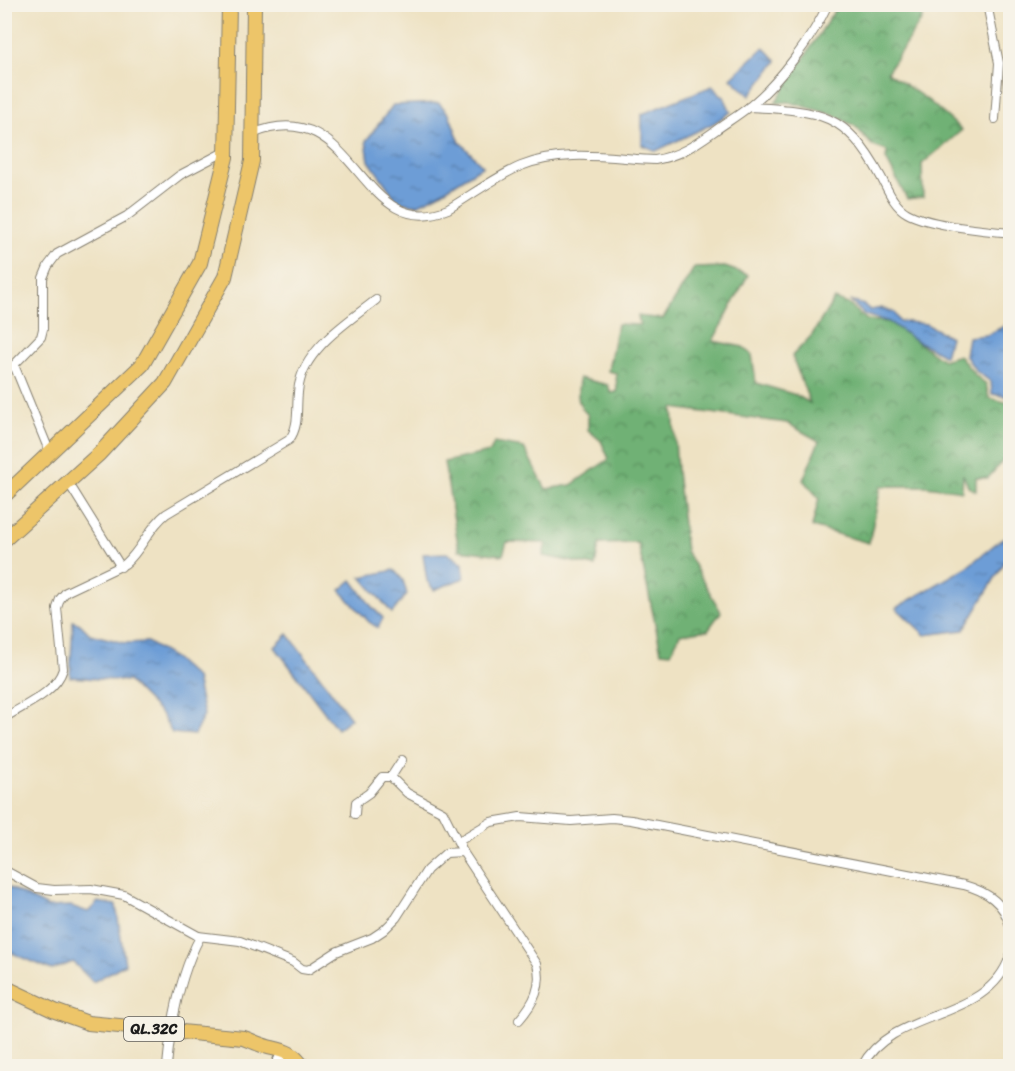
<svg xmlns="http://www.w3.org/2000/svg" width="1015" height="1071" font-family="Sriracha,sans-serif">
<style>
.forest{fill:url(#forest-crowns);stroke:#466648;stroke-width:1.5}
.water{fill:url(#water-ripples);stroke:#445c79;stroke-width:1.5}
.lines{fill:none;stroke-linecap:round;stroke-linejoin:round}
.minor-casing{stroke:#857f70;stroke-width:10}
.tertiary-casing{stroke:#857f70;stroke-width:13}
.primary-casing{stroke:#857f70;stroke-width:16}
.minor{stroke:#fff;stroke-width:8}
.tertiary{stroke:#fff;stroke-width:10}
.primary{stroke:#edc569;stroke-width:14}
.labels{text-anchor:middle;stroke-width:4.5;stroke-linejoin:round;paint-order:stroke}
.shield{fill:#f7f3e8;stroke:#5e5c59;stroke-width:1.5}
.shield-label{font-size:15px;font-weight:bold;fill:#1c1c1c}
</style>
<defs>
<pattern id="forest-crowns" width="20" height="18" patternUnits="userSpaceOnUse" patternTransform="scale(1.5)"><rect width="20" height="18" fill="#6fb174"/><path d="M2 6a3 3 0 1 1 6 0M12 15a3 3 0 1 1 6 0" fill="none" stroke="#5a8f5e"/></pattern>
<pattern id="water-ripples" width="26" height="14" patternUnits="userSpaceOnUse" patternTransform="scale(1.5)"><rect width="26" height="14" fill="#6d9dd6"/><path d="M2 4q2-2 4 0t4 0M15 11q2-2 4 0t4 0" fill="none" stroke="#597fad"/></pattern>
</defs>
<rect width="100%" height="100%" fill="#f7f3e8"/>
<filter id="ink" filterUnits="userSpaceOnUse"><feTurbulence type="fractalNoise" baseFrequency=".0167" numOctaves="2"/><feDisplacementMap in="SourceGraphic" scale="12" xChannelSelector="R" yChannelSelector="G"/><feConvolveMatrix kernelMatrix="1 2 1 2 8 2 1 2 1" color-interpolation-filters="sRGB"/></filter>
<filter id="wash" filterUnits="userSpaceOnUse"><feTurbulence type="fractalNoise" baseFrequency=".008" numOctaves="4" result="noise"/><feDisplacementMap in="SourceGraphic" scale="24" xChannelSelector="R" yChannelSelector="G"/><feGaussianBlur stdDeviation="1.35" result="paint"/><feColorMatrix in="noise" values="0 0 0 0 0 0 0 0 0 0 0 0 0 0 0 0 0 1.4 0 .05"/><feComposite in="paint" operator="in"/></filter>
<g filter="url(#wash)">
<rect width="100%" height="100%" fill="#eee2c3"/>
<g class="forest">
<polygon points="838,5 922,5 922,19 887,72 929,101 962,130 922,164 923,197 907,199 886,159 887,151 873,146 855,126 831,114 789,102 775,103"/>
<path d="M725,267L748,275L713,341L743,347L752,355L756,383L796,395L810,403L792,356L812,335L834,299L848,304L867,320L889,322L943,360L959,355L975,375L986,384L989,398L1010,403V448L1006,457L988,478H976V491L968,487L963,474L962,491L926,486H881L869,543L812,527L819,498L803,480L819,441L787,423L673,408L677,471L686,551L721,612L708,630L680,634L671,653L661,652L638,543L599,544L595,566L543,556L546,543L507,542L503,555L459,550L444,462L490,452L494,443L524,448L546,489L571,485L609,459L601,441L588,430V415C575,403 578,394 579,378L608,385L611,393L617,392L616,373L608,371L617,324L640,325L638,316L663,319L694,268Z"/>
</g>
<g class="water">
<polygon points="764,47 777,61 750,96 731,78"/>
<polygon points="712,86 724,97 731,112 714,123 656,151 642,145 642,114"/>
<polygon points="439,103 449,114 460,142 483,166 439,194 417,205 398,202 369,161 366,141 393,105"/>
<polygon points="850,301 864,305 870,310 882,308 894,312 899,321 926,324 950,337 945,356 912,338 889,322 865,315"/>
<polygon points="1010,323 1010,384 1007,385 1010,397 992,394 991,382 976,371 965,355 968,337 987,335"/>
<polygon points="1004,537 1010,541 1010,553 964,630 925,635 896,608 967,567"/>
<polygon points="447,553 463,563 464,578 434,590 427,581 423,554"/>
<polygon points="394,570 403,580 407,594 392,613 361,577"/>
<polygon points="352,580 372,607 383,618 378,628 369,622 340,590"/>
<polygon points="73,621 80,624 90,634 125,643 147,642 174,658 196,678 204,715 194,735 172,733 162,715 128,681 70,677"/>
<polygon points="288,634 351,718 337,729 275,647"/>
<polygon points="4,885 48,907 71,906 88,912 98,902 116,905 125,964 93,982 73,962 52,970 5,950"/>
</g>
</g>
<g filter="url(#ink)">
<g class="lines">
<g class="minor-casing">
<g id="minor">
<polyline points="987,4 999,63 995,119"/>
<path d="M749,107C819,111 845,111 881,177C888,190 894,206 907,213C931,226 983,230 1010,233"/>
<path d="M252,134C357,90 358,246 448,209C472,195 495,177 521,166C562,149 612,158 655,160C680,156 696,144 716,130C727,122 739,115 750,106C778,84 813,37 828,4"/>
<polyline points="14,365 50,453"/>
<polyline points="4,370 14,365 41,337 43,329 43,278 48,266 57,254 127,216 180,175 226,151"/>
<polyline points="68,482 121,567"/>
<path d="M4,718C24,705 56,693 63,669L57,608L60,599L66,592L125,564C142,550 148,528 166,514L289,440C302,423 294,401 300,381C308,347 350,320 376,300"/>
<polyline points="391,777 402,760"/>
<path d="M355,814L356,802L369,793L382,777H391L407,793L443,812L463,852L537,964C543,986 534,1003 519,1020"/>
<polyline points="4,870 37,888 54,890 91,889 124,895 200,937"/>
<path d="M167,1066C171,1023 179,976 200,937L198,936L240,941L293,962L302,969L308,970L336,952L372,938L384,930L396,918L427,870L446,853L463,852L459,841L491,822L520,817L571,821L612,818L631,820L964,885C986,891 1004,902 1010,926"/>
<path d="M862,1066C893,1007 988,1023 1010,956"/>
</g>
</g>
<g class="tertiary-casing">
<polyline id="tertiary" points="276,1066 284,1050"/>
</g>
<g class="primary-casing">
<g id="primary">
<polyline points="4,496 142,365 200,263 226,157 229,4"/>
<polyline points="4,540 99,454 165,383 225,277 252,161 254,4"/>
<path d="M4,987L55,1011L88,1023L244,1038C252,1041 260,1045 268,1047C284,1051 293,1052 302,1066"/>
</g>
</g>
<use href="#minor" class="minor"/>
<use href="#tertiary" class="tertiary"/>
<use href="#primary" class="primary"/>
</g>
</g>
<g class="labels">
<rect class="shield" x="124" y="1017" width="60" height="24" rx="4.5"/>
<g class="shield-label">
<text x="154" y="1034">QL.32C</text>
</g>
</g>
<rect width="1015" height="1071" fill="none" stroke="#f7f3e8" stroke-width="24"/>
</svg>
